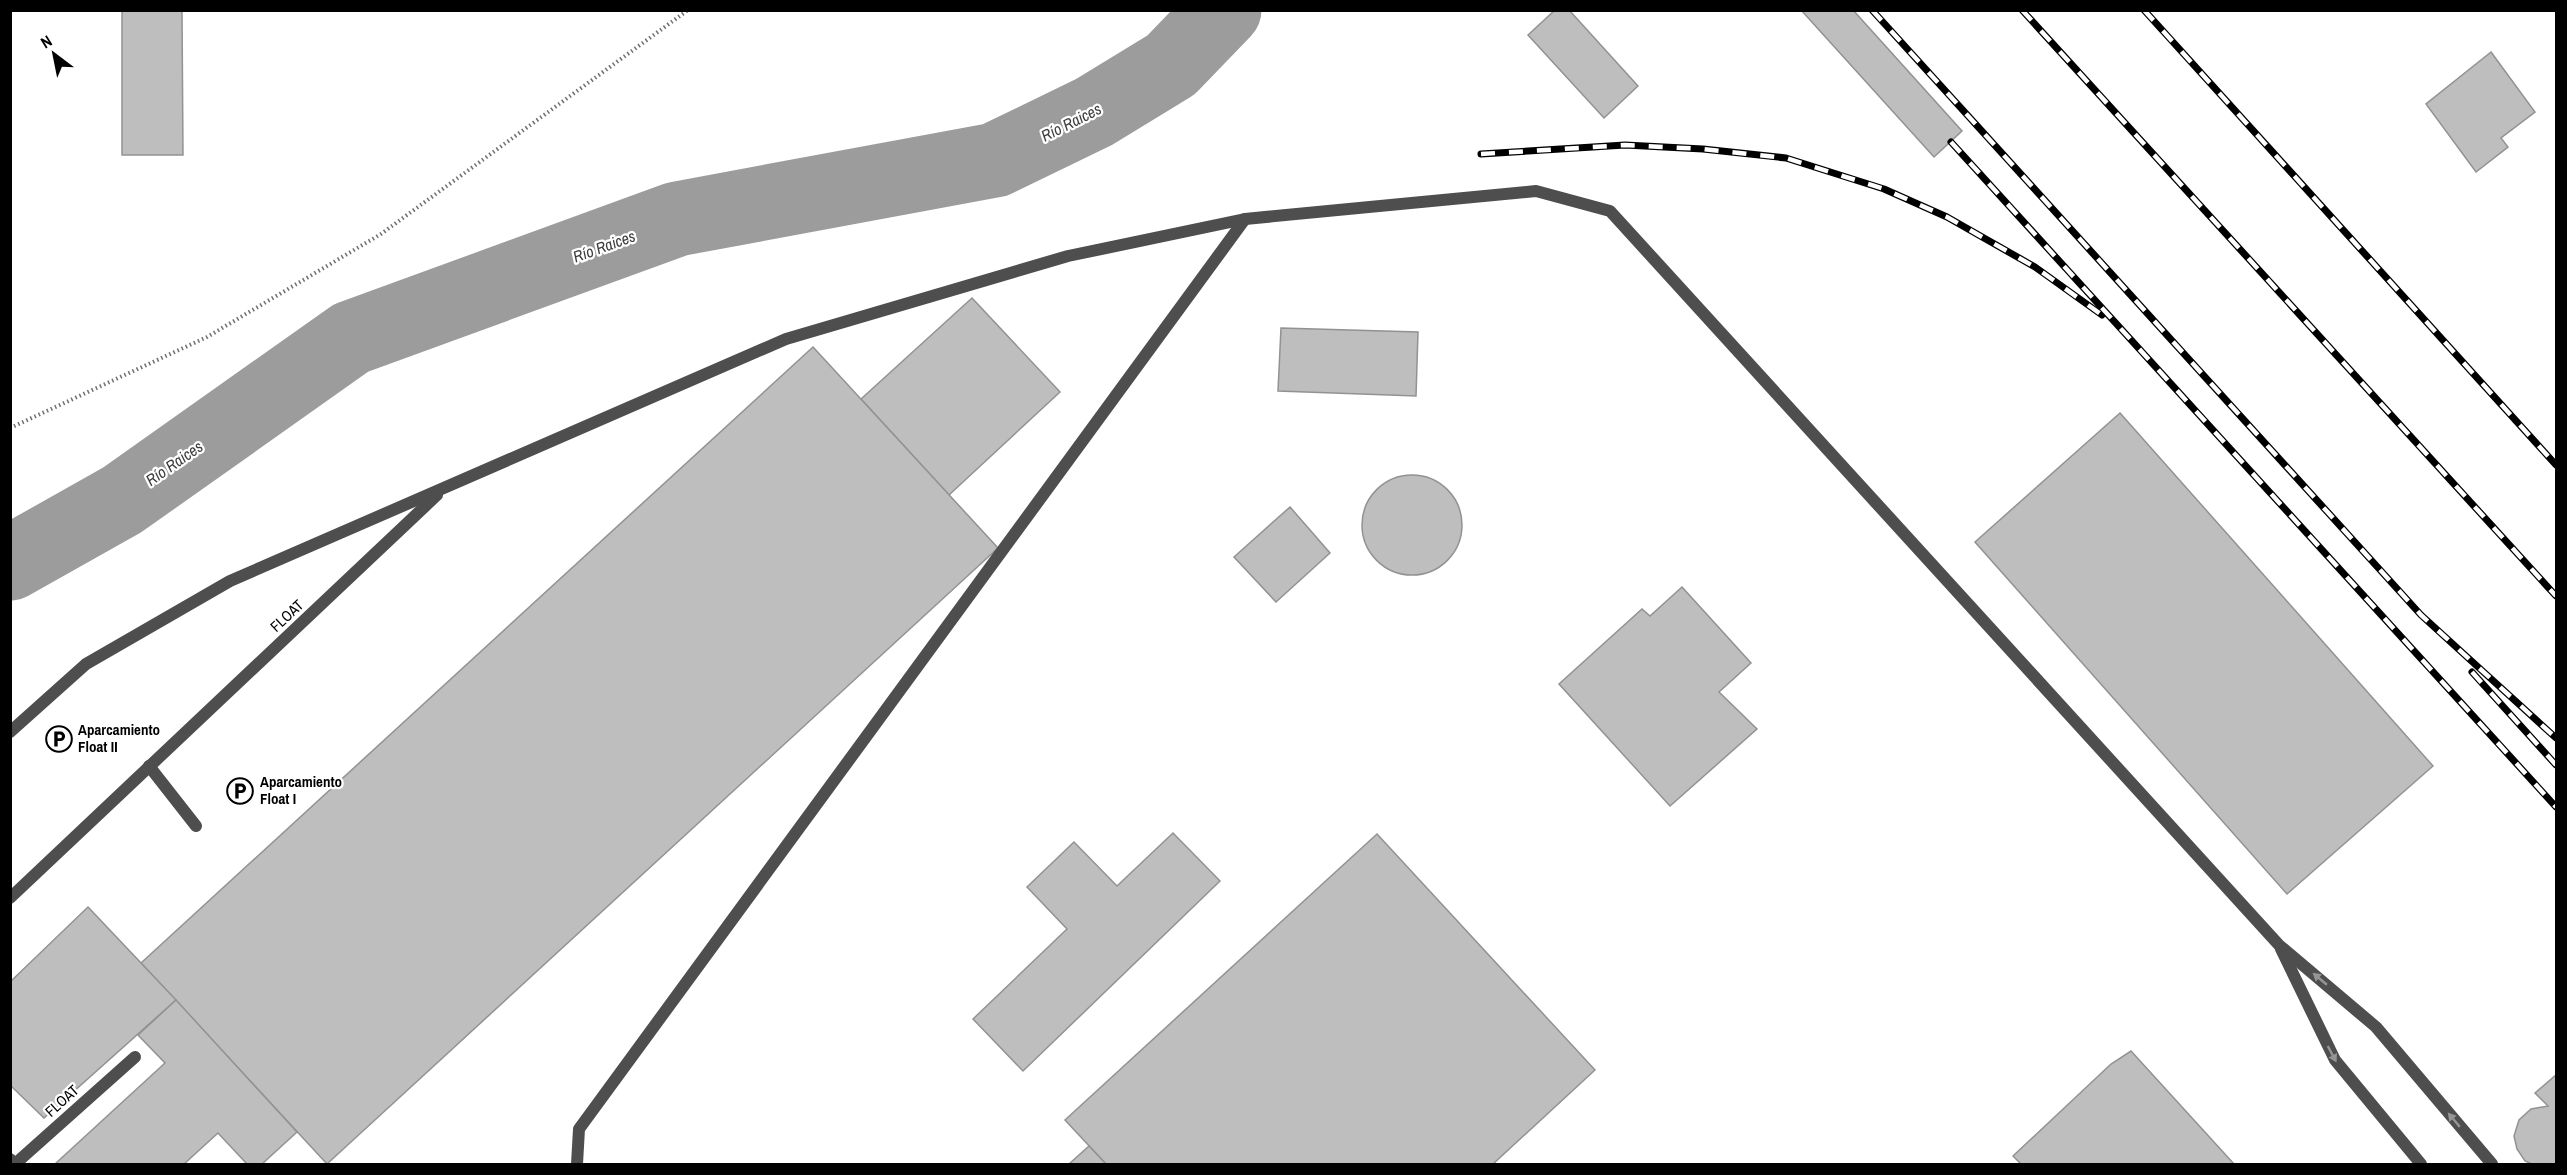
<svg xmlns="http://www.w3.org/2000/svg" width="2567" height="1175" font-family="'Archivo Narrow',sans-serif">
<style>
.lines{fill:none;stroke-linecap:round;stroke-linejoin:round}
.river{stroke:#9c9c9c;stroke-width:75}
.building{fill:#bebebe;stroke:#929292;stroke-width:1.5}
.path{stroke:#707070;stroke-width:4;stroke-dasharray:1.5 3;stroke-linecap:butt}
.service{stroke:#4e4e4e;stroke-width:12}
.rail-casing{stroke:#000;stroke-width:7}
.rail{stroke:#fff;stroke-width:4.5;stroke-dasharray:14;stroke-linecap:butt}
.oneway{fill:#959595}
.labels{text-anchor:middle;stroke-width:4.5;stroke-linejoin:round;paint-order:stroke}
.street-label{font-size:15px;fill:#000;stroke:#fff}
.poi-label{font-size:15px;font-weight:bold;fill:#000;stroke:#fff;text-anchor:start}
.water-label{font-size:16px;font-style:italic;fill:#3d3d3d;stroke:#fff}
</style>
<rect width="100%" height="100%" fill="#fff"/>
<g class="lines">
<polyline class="river" points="10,563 122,500 351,338 677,219 995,160 1094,112 1171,65 1224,10"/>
</g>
<g class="building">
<polygon points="122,10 182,10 183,155 122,155"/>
<polygon points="1555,10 1569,10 1638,86 1604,118 1528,35"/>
<polygon points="1801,10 1853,10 1962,131 1934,157"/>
<polygon points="2491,52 2535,112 2501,138 2508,147 2476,172 2426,104"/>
<polygon points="972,298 1060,392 949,495 861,399"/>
<polygon points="1281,328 1418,332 1416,396 1278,391"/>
<polygon points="813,347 998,548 327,1164 141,963"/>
<polygon points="2120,413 2433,766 2287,894 1975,542"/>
<circle cx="1412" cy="525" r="50"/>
<polygon points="1290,507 1330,553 1276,602 1234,557"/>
<polygon points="1682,587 1751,663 1719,692 1757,729 1670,806 1559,684 1642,609 1650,616"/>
<polygon points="1173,833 1220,881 1023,1071 973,1019 1067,929 1027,887 1074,842 1117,886"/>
<polygon points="1377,834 1595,1070 1493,1164 1106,1164 1065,1120"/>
<polygon points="88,907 176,1000 44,1118 10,1085 10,982"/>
<polygon points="176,1000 297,1132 262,1164 247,1164 218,1133 184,1164 55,1164 165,1063 138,1035"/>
<polygon points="2131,1051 2234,1164 2021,1164 2013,1156 2111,1064"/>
<polygon points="2556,1075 2556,1164 2532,1164 2525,1161 2517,1149 2514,1136 2519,1120 2531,1109 2548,1106 2535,1093"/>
<polygon points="1089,1146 1106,1164 1069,1164"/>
</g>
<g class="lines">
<polyline class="path" points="10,428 207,337 381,234 688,10"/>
<g class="service">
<polyline points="10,732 86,664 230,581 786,339 1068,256 1245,219 1536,191 1610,211 2279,945 2376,1027 2492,1164"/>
<polyline points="149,766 196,826"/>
<polyline points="10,898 437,495"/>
<polyline points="2281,949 2335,1060 2421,1164"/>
<polyline points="10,1159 15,1164 135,1057"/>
<polyline points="577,1164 579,1129 1245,219"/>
</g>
<g class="rail-casing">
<g id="rail">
<polyline points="1872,10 2421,615 2556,738"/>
<polyline points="2022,10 2556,596"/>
<polyline points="2144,10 2556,465"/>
<polyline points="1951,142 2556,807"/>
<polyline points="1481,154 1625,145 1703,149 1786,158 1884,189 1947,217 2035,267 2102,315"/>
<polyline points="2472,672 2556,765"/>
</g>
</g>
<use href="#rail" class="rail"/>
</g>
<defs><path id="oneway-solid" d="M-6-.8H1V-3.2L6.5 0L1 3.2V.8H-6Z" transform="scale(1.5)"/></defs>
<g class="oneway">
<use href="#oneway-solid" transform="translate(2320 979) rotate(-140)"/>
<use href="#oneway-solid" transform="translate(2332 1054) rotate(62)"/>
<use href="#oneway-solid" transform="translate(2454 1120) rotate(-130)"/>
</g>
<defs>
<g id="parking-ring" transform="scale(1.35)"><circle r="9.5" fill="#fff" stroke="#000" stroke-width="1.5"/><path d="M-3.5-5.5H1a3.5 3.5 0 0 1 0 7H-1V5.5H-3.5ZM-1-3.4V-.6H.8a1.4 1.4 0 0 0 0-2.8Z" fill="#000"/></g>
</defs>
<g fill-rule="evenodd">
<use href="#parking-ring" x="59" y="739"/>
<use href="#parking-ring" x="240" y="791"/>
</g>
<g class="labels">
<g class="street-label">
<text transform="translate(287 616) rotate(-43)" y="5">FLOAT</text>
<text transform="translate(62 1101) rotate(-42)" y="5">FLOAT</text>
</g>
<g class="poi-label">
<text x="78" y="735">Aparcamiento<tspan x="78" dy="17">Float II</tspan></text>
<text x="260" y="787">Aparcamiento<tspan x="260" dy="17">Float I</tspan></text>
</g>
<g class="water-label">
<text transform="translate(1071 122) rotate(-27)" y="6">Río Raices</text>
<text transform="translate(604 246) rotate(-20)" y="6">Río Raices</text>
<text transform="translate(174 463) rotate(-35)" y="6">Río Raices</text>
</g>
</g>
<rect width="2567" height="1175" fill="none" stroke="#000000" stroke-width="24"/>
<g transform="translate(54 54) rotate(328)" stroke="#ffffff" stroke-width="4.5" paint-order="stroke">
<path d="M0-4.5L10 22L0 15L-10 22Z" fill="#000000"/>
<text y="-9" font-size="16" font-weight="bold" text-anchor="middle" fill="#000000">N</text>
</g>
</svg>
